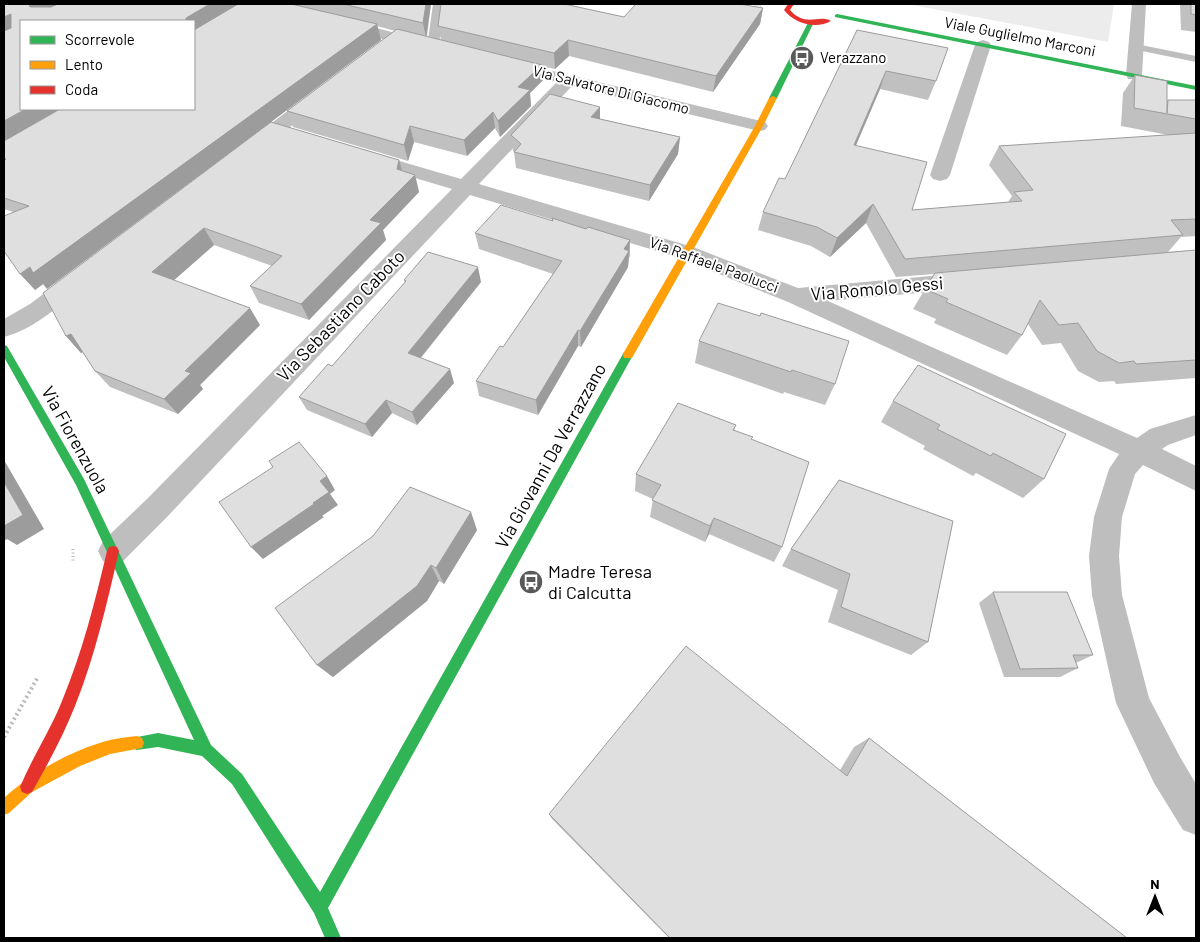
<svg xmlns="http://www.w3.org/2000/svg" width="1200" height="942" font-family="Barlow,sans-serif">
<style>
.green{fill:#ececec}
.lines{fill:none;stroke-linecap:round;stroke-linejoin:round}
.path-far2{stroke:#b9b9b9;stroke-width:2;stroke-dasharray:0.5 1;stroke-linecap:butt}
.path-far1{stroke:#b9b9b9;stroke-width:3;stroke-dasharray:1 2.5;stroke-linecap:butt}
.path{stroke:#b9b9b9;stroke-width:4;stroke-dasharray:2 3;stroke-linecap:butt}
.lane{fill:#bebebe;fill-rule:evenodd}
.street{fill:#bebebe;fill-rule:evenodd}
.fast{fill:#30b455;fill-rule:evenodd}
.slow{fill:#ff9f0a;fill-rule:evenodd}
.jam{fill:#e5322d;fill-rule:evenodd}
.wall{fill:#c0c0c0;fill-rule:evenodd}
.shaded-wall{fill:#9c9c9c}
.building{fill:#dfdfdf;stroke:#9c9c9c}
.labels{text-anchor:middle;stroke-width:4;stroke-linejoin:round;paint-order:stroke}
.far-street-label{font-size:15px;fill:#000;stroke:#fff}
.far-poi-label{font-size:15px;fill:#000;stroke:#fff;text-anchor:start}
.street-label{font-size:18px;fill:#000;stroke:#fff}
.poi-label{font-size:18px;fill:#000;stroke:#fff;text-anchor:start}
</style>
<rect width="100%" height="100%" fill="#fff"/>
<path class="green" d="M907,4H1114L1108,42Z"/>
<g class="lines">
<path class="path-far2" d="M750,4L761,6"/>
<path class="path-far1" d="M73,549V563"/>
<path class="path" d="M4,737L38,677"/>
<g class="lane">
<path d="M433,4H443L439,47L433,50L427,47Z"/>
<path d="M1136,44L1196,56V62L1132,49L1130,47Z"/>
</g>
<g class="street">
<path d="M1132,4H1146L1142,75L1140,79H1128L1126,75Z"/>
<path d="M342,19L430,42L432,45L430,48L424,50L337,27L334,24L337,21Z"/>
<path d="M983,40L989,42L991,45L950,175L947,179L940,181L933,179L930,175L975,45L977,42Z"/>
<path d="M507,60L765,122L768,126L765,130L759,131L572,86L479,184L693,247L798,288L964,273L972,276L975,281L972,286L964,289L828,301L1137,438L1150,429L1196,415V435L1168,445L1162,449L1196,466V491L1143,465L1135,474L1122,517L1119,556L1122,595L1149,698L1180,757L1196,784V835L1183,830L1154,783L1116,703L1092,595L1089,556L1094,517L1109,469L1119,454L788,302L677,257L470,195L167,517L123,561L113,564L103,561L98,551L103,541L147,499L452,189L358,161L356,157L358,153L365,151L372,153L461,179L557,82L501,68L499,65L501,62Z"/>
<path d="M319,91L325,92L328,96L325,100L259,151L252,153L245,151L243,147L245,143L313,92Z"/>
<path d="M78,271L86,274L89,279L86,284C61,304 35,329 4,337V319L30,304L70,274Z"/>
</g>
<g class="fast">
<path d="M837,14L1196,86V90L835,17V15Z"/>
<path d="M809,21L814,22L777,98L771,99L769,98Z"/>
<path d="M4,345L7,346L84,479L211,745L242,774L320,892L624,352H632L633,355L328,908L341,938H325L314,913L232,784L202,756L158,747L137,750L132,748L130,743L132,738L158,733L194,740L76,485L4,357Z"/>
</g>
<g class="slow">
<path d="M773,96L777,98L763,126L632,358H624L623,355L624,352L755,126L769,98Z"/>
<path d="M137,736L142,738L144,743L142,748L110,754L80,766L32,792L9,813L4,815V798C32,772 72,750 110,740C118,738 128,737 137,736Z"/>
</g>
<g class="jam">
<path d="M788,4H794L790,10C806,28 818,14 831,21C816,30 794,23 784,10Z"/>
<path d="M113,546L117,547L119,551C107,603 95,656 75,706C63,736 48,764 32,792L27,794L22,792L20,787C32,758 50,731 62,701C82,653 95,602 107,551L109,547Z"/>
</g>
</g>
<g class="wall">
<path d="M4,4H431L427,37L441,40L438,26L624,17L763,8L760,24L713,92L569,56L555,69L542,66L543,80L530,93L531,106L500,137L495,128L467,156L414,142L408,161L293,127L287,111L395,31L377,26L381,40L35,290L13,212L4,209ZM194,21V109H21Z"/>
<path d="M1180,4H1196V32L1181,30Z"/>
<path d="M857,30L936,81L928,100L880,89L856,145L912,210L1008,202L1012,196L989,165L999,146L1168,135L1121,126L1123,93L1135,75L1167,101L1168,100H1196V236L1181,237L1168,252L1196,250V378L1116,384L1114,381L1099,382L1078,371L1061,343L1042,345L1028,324L1022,335L1007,355L934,323L936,319L913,309L934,274L896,277L866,223L830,257L811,246L758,230L763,212L785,179Z"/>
<path d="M600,119L680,137L678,154L649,201L516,168L514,152L513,151L511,135Z"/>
<path d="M271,122L399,160L402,171L415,175L419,192L383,230L386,240L309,320L259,303L250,286L272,266L214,245L174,280L260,325L200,385L203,389L178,414L110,387L95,371L83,352L81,353L66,336Z"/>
<path d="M552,218L586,229L630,240V256L629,258L628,267L581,347L578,346L538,415L479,396L476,381L503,347L553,274L479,249L475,233L552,221Z"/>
<path d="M404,280L481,282L421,358L454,383L417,425L392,413L372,437L307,410L299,397L332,366L405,283Z"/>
<path d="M699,341L835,384L825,405L784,392L783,394L695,363Z"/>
<path d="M893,401L1044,479L1023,498L976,473L973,476L923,449L925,446L881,422Z"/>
<path d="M736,425L734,431L752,440L782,547L774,562L709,534L705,542L650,517L653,499L635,491L636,474Z"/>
<path d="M839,480L928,642L911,655L828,622L838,590L782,566L791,549Z"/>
<path d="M477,530L444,584L439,581L427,601L333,677L317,665L373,536Z"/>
<path d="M993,592L1093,655L1076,663L1078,668L1060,677H1004L979,603Z"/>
<path d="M869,738L1127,938H669L552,819L549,814L840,770L854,747Z"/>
</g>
<g class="shaded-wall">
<path d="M31,4H67L39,21L29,6Z"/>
<path d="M210,4H243L194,33V21H186V18Z"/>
<path d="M426,4H431L426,38L423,23Z"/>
<path d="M763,8L760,24L713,92L716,76Z"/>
<path d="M11,14L21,29L4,37V17Z"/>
<path d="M377,24L381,40L47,289L43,284L35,290L20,274Z"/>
<path d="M568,40L569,56L555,69L554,53Z"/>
<path d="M542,65L543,80L530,93L531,106L500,137L498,121L518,87Z"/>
<path d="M886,71L880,89L848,164L854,145Z"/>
<path d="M600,107V123L591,117Z"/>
<path d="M26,109H66L4,145V121Z"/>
<path d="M493,112L495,128L467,156L464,140Z"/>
<path d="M410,126L414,142L408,161L404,145Z"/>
<path d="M680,137L678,154L649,201L650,185Z"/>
<path d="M399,160L404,177L397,169Z"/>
<path d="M415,175L419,192L383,230L386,240L309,320L301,304L370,220Z"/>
<path d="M873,204L866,223L830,257L837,238Z"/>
<path d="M204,228L214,245L164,289L152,272Z"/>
<path d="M630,240L628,267L581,347L580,331L624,249Z"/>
<path d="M478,267L481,282L413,367L408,353Z"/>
<path d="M250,308L260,325L200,385L203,389L178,414L164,399L185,371Z"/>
<path d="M578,330V346L538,415L536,400Z"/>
<path d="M71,334L86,350L81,353L66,336Z"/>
<path d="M450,369L454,383L417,425L412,412Z"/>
<path d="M386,400L392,413L372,437L365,424Z"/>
<path d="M4,460L44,529L17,545L7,539L4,541Z"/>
<path d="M327,476L335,490L330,494L338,505L322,516L324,517L263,559L251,547L313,503L320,481Z"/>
<path d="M471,512L477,530L444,584L436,568Z"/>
<path d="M714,518L709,534L705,542L710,526Z"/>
<path d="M431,565L439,581L427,601L333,677L317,665Z"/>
</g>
<g class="building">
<path d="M4,4H31L29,6L31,7H51L58,4H210L186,18V21H21V109H26L4,121V31L11,28V14L4,17Z"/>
<path d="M238,4H291L377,24L33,273L30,267L20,274L4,251V216L29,206L4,198V161L6,159H4V141L60,109H194V30Z"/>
<path d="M343,4H426L423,23Z"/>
<path d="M441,4H564L624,17L636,4H739L763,8L716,76L568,40L554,53L438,26Z"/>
<path d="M1191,4H1196V15L1191,14Z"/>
<path d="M397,29L542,65L518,87L530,90L498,121L493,112L464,140L410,126L404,145L287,111Z"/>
<path d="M857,30L948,48L936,81L886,71L854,145L927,162L912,210L1022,201L1014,192L1033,190L999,146L1196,133V219L1171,220L1183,235L905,259L873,204L837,238L817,227L763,212L779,178L785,179Z"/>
<path d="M1135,75L1167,81V113L1168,100H1196V119L1134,108Z"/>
<path d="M550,94L600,107L591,117L680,137L650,185L514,152L521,144L511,135Z"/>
<path d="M271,122L399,160L397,169L415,175L370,220L381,223L301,304L250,286L282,256L204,228L152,272L250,308L185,371L191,373L164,399L95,371L71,334L66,336L43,293Z"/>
<path d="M501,205L553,221L552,218L586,229L588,227L630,240L624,249L629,251L580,331L578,330L536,400L476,381L500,346L503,347L562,261L475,233Z"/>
<path d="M1196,250V360L1136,364L1134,361L1119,363L1097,351L1078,323L1059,325L1040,300L1022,335L946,302L948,299L925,289L935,273Z"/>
<path d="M428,252L478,267L408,353L450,369L412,412L386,400L365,424L299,397L328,364L332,366L406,281L404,280Z"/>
<path d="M718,303L760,316L761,313L849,341L835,384L792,370L791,372L699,341Z"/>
<path d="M918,365L1066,434L1044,479L993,453L991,456L937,429L940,425L893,401Z"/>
<path d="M678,403L736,425L733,430L753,437L751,439L809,462L782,547L714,518L710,526L652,500L661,485L636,474Z"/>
<path d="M299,442L327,476L320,481L329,492L313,503L314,504L251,547L219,502L273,467L269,461Z"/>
<path d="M839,480L953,521L928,642L841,607L850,574L791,549Z"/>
<path d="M4,482L23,515L4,526Z"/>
<path d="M410,487L471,512L436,568L431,565L417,586L317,665L275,608L373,536Z"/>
<path d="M993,592H1067L1093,655H1073L1078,668L1020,669Z"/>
<path d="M686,646L847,776L869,738L1127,938H670L549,814Z"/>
</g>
<defs>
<g id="bus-disc" transform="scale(1.25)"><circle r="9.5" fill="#595959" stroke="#fff"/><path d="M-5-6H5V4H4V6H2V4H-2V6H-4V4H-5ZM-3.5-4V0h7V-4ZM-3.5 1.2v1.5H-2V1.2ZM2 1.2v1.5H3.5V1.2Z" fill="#fff"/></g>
</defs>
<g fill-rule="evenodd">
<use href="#bus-disc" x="802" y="58"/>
<use href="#bus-disc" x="531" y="582"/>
</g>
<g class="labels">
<g class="far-street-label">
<text transform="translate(1020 37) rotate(11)" y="5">Viale Guglielmo Marconi</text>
<text transform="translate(611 90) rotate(14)" y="5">Via Salvatore Di Giacomo</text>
<text transform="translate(714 265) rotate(20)" y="5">Via Raffaele Paolucci</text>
</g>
<g class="far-poi-label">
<text x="820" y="63">Verazzano</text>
</g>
<g class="street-label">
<text transform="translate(877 289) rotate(-5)" y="6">Via Romolo Gessi</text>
<text transform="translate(341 316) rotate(-46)" y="6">Via Sebastiano Caboto</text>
<text transform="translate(75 440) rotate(61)" y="6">Via Fiorenzuola</text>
<text transform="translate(551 456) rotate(-61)" y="6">Via Giovanni Da Verrazzano</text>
</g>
<g class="poi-label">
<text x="548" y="578">Madre Teresa<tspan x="548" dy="21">di Calcutta</tspan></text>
</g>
</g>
<rect width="1200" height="942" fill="none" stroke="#000000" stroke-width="10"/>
<rect x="20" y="20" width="175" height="90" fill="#ffffff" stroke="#999999"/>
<rect x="30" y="36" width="25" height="8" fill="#30b455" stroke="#999999"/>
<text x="65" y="45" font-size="15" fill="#000000">Scorrevole</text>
<rect x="30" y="61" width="25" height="8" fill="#ff9f0a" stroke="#999999"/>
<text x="65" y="70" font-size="15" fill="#000000">Lento</text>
<rect x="30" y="86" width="25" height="8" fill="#e5322d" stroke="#999999"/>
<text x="65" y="95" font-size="15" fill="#000000">Coda</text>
<g transform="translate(1155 897)" stroke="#ffffff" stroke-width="4" paint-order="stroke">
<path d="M0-4L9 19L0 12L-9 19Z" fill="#000000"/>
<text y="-8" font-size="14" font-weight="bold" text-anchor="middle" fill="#000000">N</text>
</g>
</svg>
